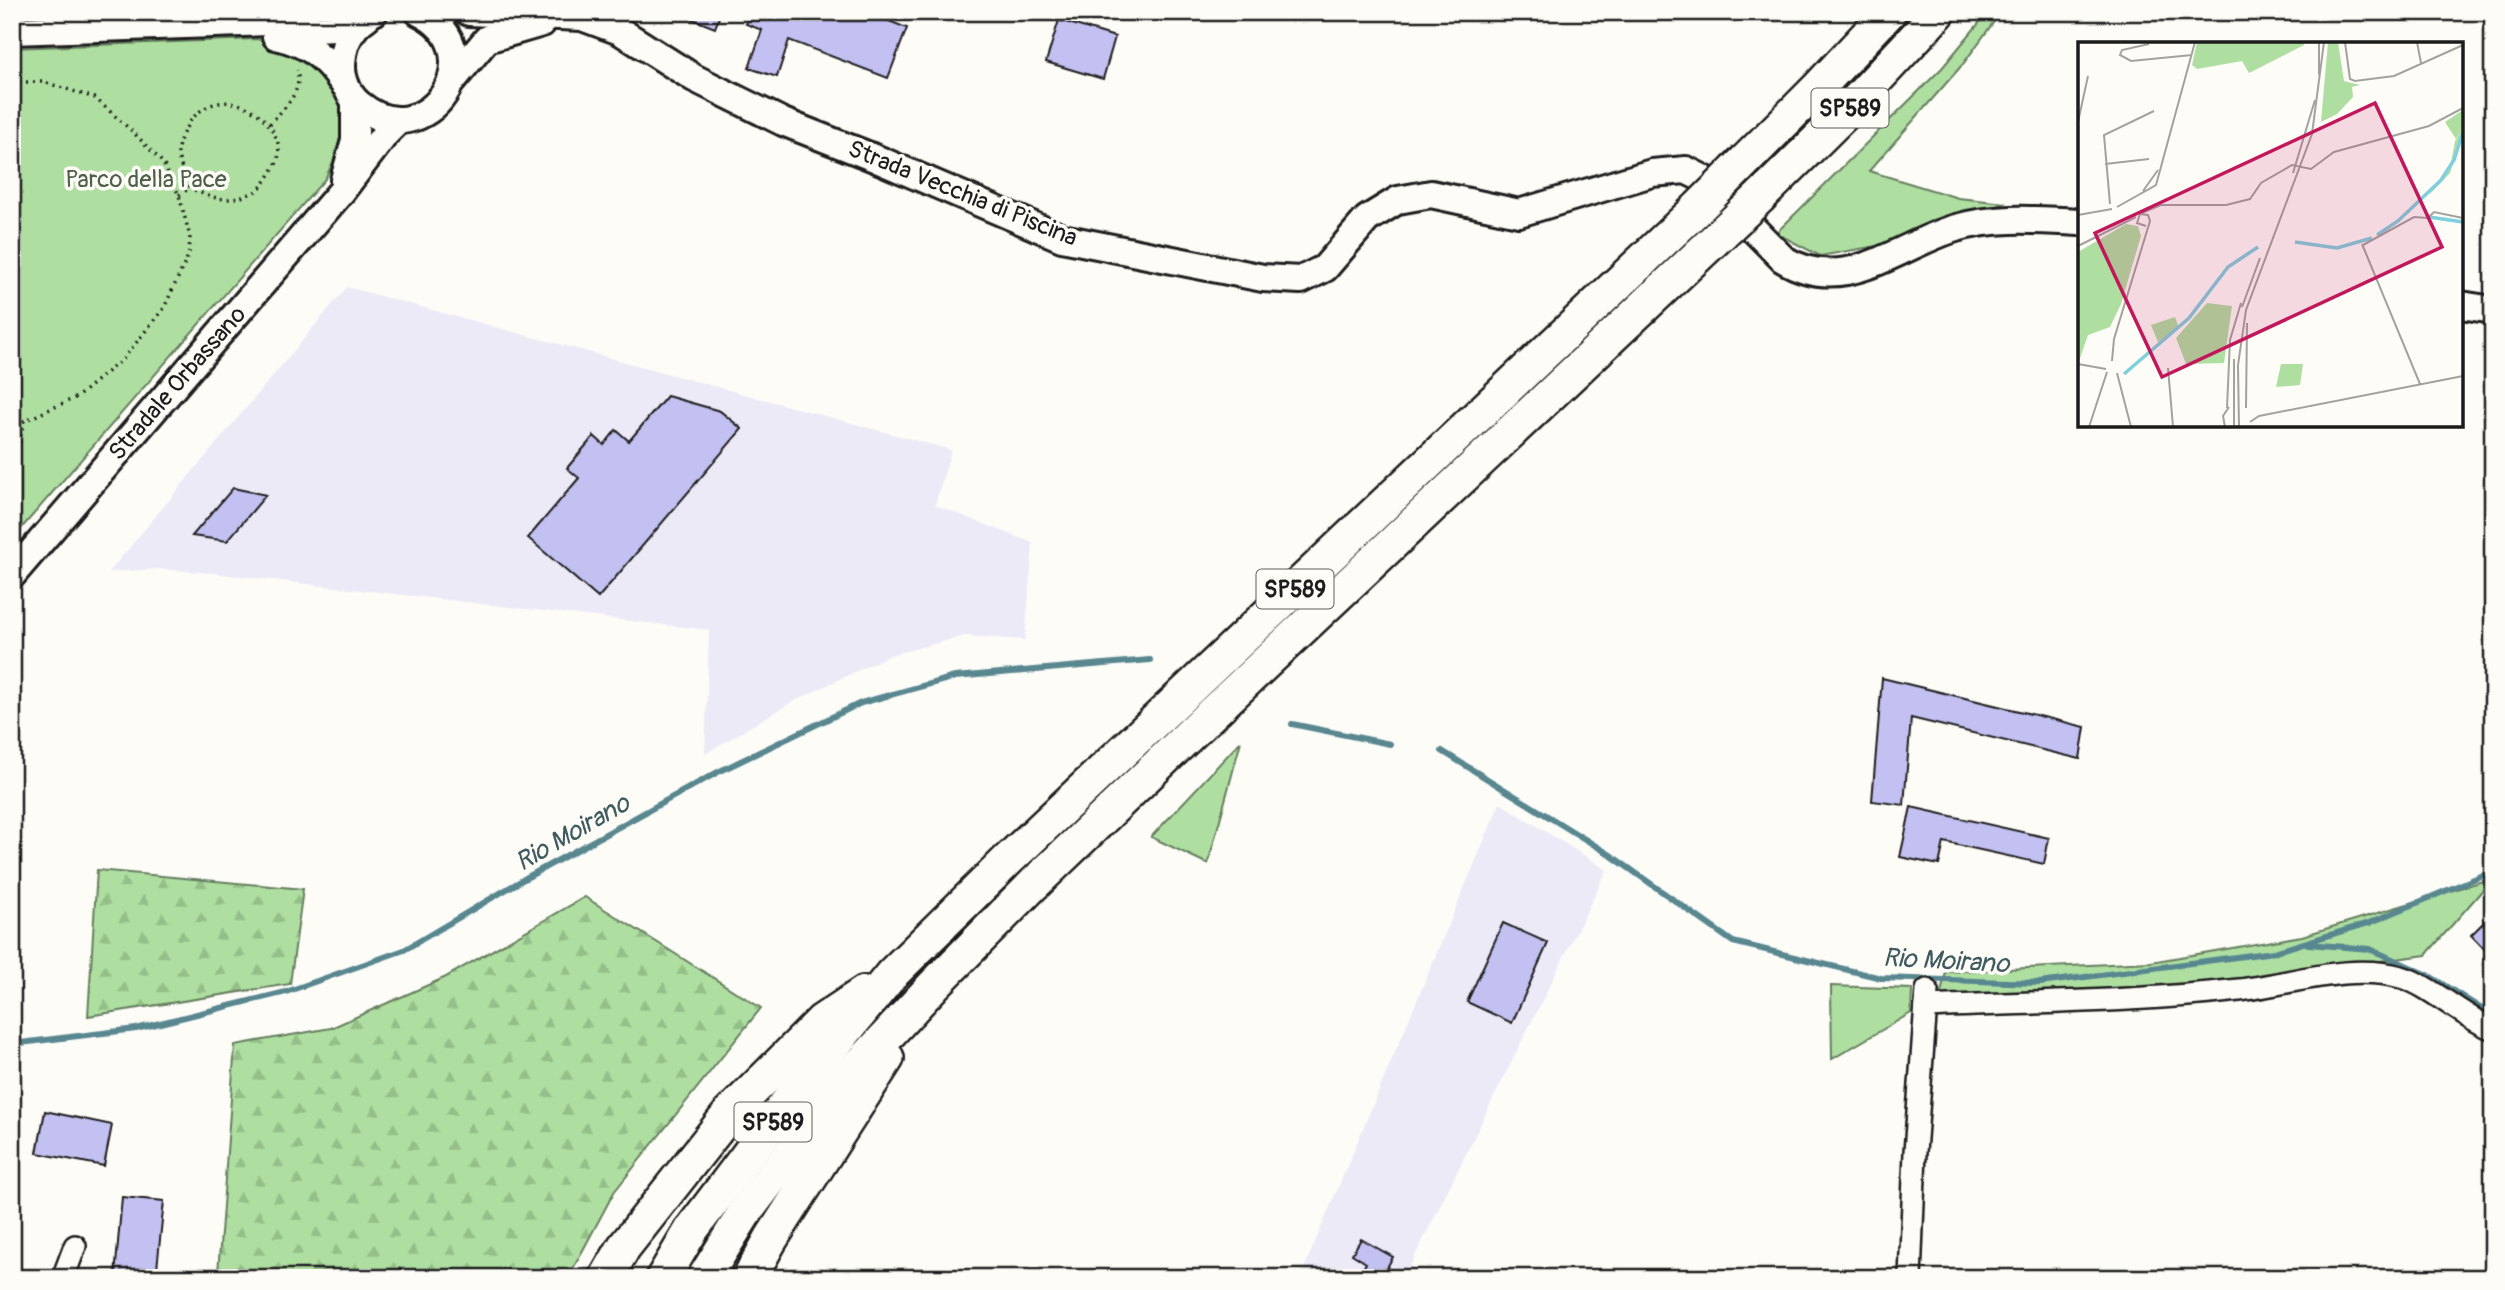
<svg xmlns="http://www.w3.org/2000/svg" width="2505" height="1290" font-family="Pangolin,sans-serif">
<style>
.built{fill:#eceaf6}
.green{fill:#aedfa0;stroke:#657e5e;stroke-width:2}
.forest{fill:url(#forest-firs);stroke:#657e5e;stroke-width:2}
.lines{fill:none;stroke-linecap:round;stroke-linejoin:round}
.stream{stroke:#588790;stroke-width:6}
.building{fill:#c3c0f2;stroke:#1c1c1c;stroke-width:2}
.minor-casing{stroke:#1c1c1c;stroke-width:26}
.tertiary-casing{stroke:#1c1c1c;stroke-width:32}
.primary-casing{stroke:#1c1c1c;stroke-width:38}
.path{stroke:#1c1c1c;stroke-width:3.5;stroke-dasharray:2 5;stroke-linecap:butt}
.minor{stroke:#fdfcf7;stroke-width:21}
.tertiary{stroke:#fdfcf7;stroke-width:26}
.primary{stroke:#fdfcf7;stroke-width:33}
.primary-bridge-casing{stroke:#1c1c1c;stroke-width:38;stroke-linecap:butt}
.primary-bridge{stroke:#fdfcf7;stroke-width:33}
.labels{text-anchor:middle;stroke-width:7;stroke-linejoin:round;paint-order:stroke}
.shield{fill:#fdfcf7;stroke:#605f5e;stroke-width:2}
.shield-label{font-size:23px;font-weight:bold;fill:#1c1c1c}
.park-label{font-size:24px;fill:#4f604a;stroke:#fdfcf7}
.street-label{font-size:24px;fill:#1c1c1c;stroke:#fdfcf7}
.water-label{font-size:26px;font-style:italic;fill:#3f5b60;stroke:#fdfcf7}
.inset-river{fill:none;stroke:#80cfdd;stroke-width:3.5}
.inset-road{fill:none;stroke:#a3a29f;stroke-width:2}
.view{fill:#c2185b;fill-opacity:0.15;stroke:#c2185b;stroke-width:3.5}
.inset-edge{fill:none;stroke:#1c1c1c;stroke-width:3.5}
</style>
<defs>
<pattern id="forest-firs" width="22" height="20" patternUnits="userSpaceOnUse" patternTransform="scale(1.75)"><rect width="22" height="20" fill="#aedfa0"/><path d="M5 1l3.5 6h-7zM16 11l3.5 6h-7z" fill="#95bf89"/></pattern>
</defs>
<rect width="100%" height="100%" fill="#fdfcf7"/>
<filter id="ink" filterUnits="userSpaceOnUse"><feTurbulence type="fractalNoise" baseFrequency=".0143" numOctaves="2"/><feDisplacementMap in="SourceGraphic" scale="14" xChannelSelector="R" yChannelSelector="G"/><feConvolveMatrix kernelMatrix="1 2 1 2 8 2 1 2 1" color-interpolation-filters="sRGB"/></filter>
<g filter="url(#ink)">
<g class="built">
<path d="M347,287L951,450L935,505L1033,543L1025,640L965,636L890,655L790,703L705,754L709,630L212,573L159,569L109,572Z"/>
<path d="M1500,803L1607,870L1404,1278H1300Z"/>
</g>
<g class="green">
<path d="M1988,12H2001L1963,64L1869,171L1958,198L2006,203L1888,244L1820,256L1776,233L1942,68Z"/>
<path d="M257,39L300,51L340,97L343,110V131L336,156L325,179L12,539V48Z"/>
<path d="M1241,741L1208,864L1151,837Z"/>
<path d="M2493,878L2426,955L2213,983L1940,997L1946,972L2151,962L2302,936Z"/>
<path d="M1831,986L1912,989L1911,1013L1832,1059Z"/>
</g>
<g class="forest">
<path d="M97,870L303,889L290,984L88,1016Z"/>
<path d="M585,897L761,1008L614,1192L568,1278H228L218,1273L235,1045L331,1028L444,978Z"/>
</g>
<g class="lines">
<g class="stream">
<path d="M1292,724L1390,744"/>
<path d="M1442,751L1609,854L1733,942L1881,978L2040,983L2274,952L2369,923L2493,871"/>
<path d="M2308,944L2370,949L2428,975L2493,1016"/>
<path d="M12,1044L136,1029L286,992L404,950L524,879L718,772L861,703L955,677L1150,660"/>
</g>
</g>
<g class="building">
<path d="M695,12H721L715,28L692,19Z"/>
<path d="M751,12H866L907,28L888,78L789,40L777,77L749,68L762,30L746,24Z"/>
<path d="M1059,20L1115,37L1103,79L1046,62Z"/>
<path d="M667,396L720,411L742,429L598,598L528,538L579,478L567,468L594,436L604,445L616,430L629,441Z"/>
<path d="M233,488L266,495L227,541L192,536Z"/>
<path d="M1882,678L2085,727L2080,759L1911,718L1904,805L1872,801Z"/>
<path d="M1911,807L2049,838L2044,864L1944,842L1939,865L1900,857Z"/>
<path d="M2488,918L2493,923V958L2471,935Z"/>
<path d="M1503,923L1548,943L1512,1023L1467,1002Z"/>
<path d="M45,1111L112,1125L104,1166L37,1153Z"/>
<path d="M122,1197L164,1201L156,1278L115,1276Z"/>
<path d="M1361,1239L1393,1257L1381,1278H1358L1366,1263L1352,1254Z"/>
</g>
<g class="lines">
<g class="minor-casing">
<g id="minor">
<path d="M1926,1007C2030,1002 2135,1002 2239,990C2291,984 2349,963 2401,977C2430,985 2462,1017 2493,1029"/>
<path d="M63,1278L75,1246"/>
<path d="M1910,1278L1915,1152L1927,990"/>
</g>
</g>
<g class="tertiary-casing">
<g id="tertiary">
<path d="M469,12L582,17L620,31L694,78L783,122L877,159L1062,238L1263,278L1301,280L1325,268L1367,219L1398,200L1431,194L1519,213L1652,173L1686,170L1704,179L1783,259C1845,297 1898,245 1956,228C1995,216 2039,220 2080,222"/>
<path d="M367,17C350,28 342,47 342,67C342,80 349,96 359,104C426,161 499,51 419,12"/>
<path d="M12,31L269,22L314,29L335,28L374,12"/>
<path d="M276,36C310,44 324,56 344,84"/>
<path d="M452,81L487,39L542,23"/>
<path d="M344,180L355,140V101"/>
<path d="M2461,305L2493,310"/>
<path d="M12,575L341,192L386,133L399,120"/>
</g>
</g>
<g class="primary-casing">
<g id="primary">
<path d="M1737,169L1817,89L1889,12"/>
<path d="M1761,196L1845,113L1939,12"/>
<path d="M606,1278L624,1247L729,1114L822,1021L864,993"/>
<path d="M663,1278L692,1229L793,1095L892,974L1009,859L1699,207"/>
<path d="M704,1278L744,1214L845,1081L934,985L1034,884L1208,717L1723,232"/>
<path d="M749,1278L771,1239L887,1058"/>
</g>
</g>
<g class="path">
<path d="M12,82H44L95,98L133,132L163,163L179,195L190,237L189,254L164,308L124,358L77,397L24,421L12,416"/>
<path d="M270,124C283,108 303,94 297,70"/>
<path d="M179,195L190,188C187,178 178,163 178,153C177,144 184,130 189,123C226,71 296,129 275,166C269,175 265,185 256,191C231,204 215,200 190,188"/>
<path d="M12,462L16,458L24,421"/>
</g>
<use href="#minor" class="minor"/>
<use href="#tertiary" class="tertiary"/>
<use href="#primary" class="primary"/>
<g class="primary-bridge-casing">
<g id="primary-bridge">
<path d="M1699,207L1737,169"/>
<path d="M1723,232L1761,196"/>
</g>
</g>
<use href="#primary-bridge" class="primary-bridge"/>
</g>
</g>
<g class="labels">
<g class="shield">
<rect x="1811.5" y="88.5" width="77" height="39" rx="5"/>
<rect x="1256.5" y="569.5" width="77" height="39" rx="5"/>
<rect x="734.5" y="1102.5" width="77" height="39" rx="5"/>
</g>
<g class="shield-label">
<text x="1850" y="116">SP589</text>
<text x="1295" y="597">SP589</text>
<text x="773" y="1130">SP589</text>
</g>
<g class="park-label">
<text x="146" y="187">Parco della Pace</text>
</g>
<g class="street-label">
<text transform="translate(963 193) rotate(22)" y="8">Strada Vecchia di Piscina</text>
<text transform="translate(177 383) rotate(-49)" y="8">Stradale Orbassano</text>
</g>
<g class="water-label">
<text transform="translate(572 832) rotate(-30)" y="9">Rio Moirano</text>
<text transform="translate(1946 960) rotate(3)" y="9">Rio Moirano</text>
</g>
</g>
<g transform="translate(2078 42)">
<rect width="385" height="385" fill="#fdfcf7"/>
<path d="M119,0H226V3L171,31L164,19L119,27L114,23ZM250,0H260L266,39L282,43L274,45L275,55L259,72L243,80ZM385,87L372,131L351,153L373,121L377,99ZM48,182L60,184L63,194L43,262L32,285L10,293L0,322V210ZM203,322H225L222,343L198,345Z" fill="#aedfa0"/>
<path d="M385,68V87L378,97L367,80ZM129,261L154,264L146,321L108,322L98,296ZM97,275L101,286L80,300L73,283Z" fill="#aedfa0"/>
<path class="inset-river" d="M351,175L385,180M299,193L320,179L363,138L376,118L385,90M217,200L259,206L294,196M46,332L111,276L150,225L180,205"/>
<path class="inset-road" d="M267,0L272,37L277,39L316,34L385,3M339,0L343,21M71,2L44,8L42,13L53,19L114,13M241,33V0M0,80L10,34M27,122L71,117M215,131L237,58M65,149L80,128M32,162L26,93L76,69M39,165L78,143L117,0M64,171L83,163H148L172,157L183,141L214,123L233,127L256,110L351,84L385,66M0,173L34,167M284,202L342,342M285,203L336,175L350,176L356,170L385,176M0,204L58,175M164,265L182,216M156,317V385M34,319L36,297L72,179L70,173L62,172L59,181L68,184M0,322L28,327M90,326L95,385M39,331L53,385M149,366L152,298L163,261M168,366L169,281M172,380L181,374L385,334M11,385L29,330M147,385L145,374L151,365M161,385L160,323L168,268L234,92L246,0"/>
<path class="view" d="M297,61L364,205L84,335L17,191Z"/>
<rect width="385" height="385" class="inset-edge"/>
</g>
<rect width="2505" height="1290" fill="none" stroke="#fdfcf7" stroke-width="42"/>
<rect x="21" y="21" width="2463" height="1248" fill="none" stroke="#1c1c1c" stroke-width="2.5" filter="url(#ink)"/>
</svg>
